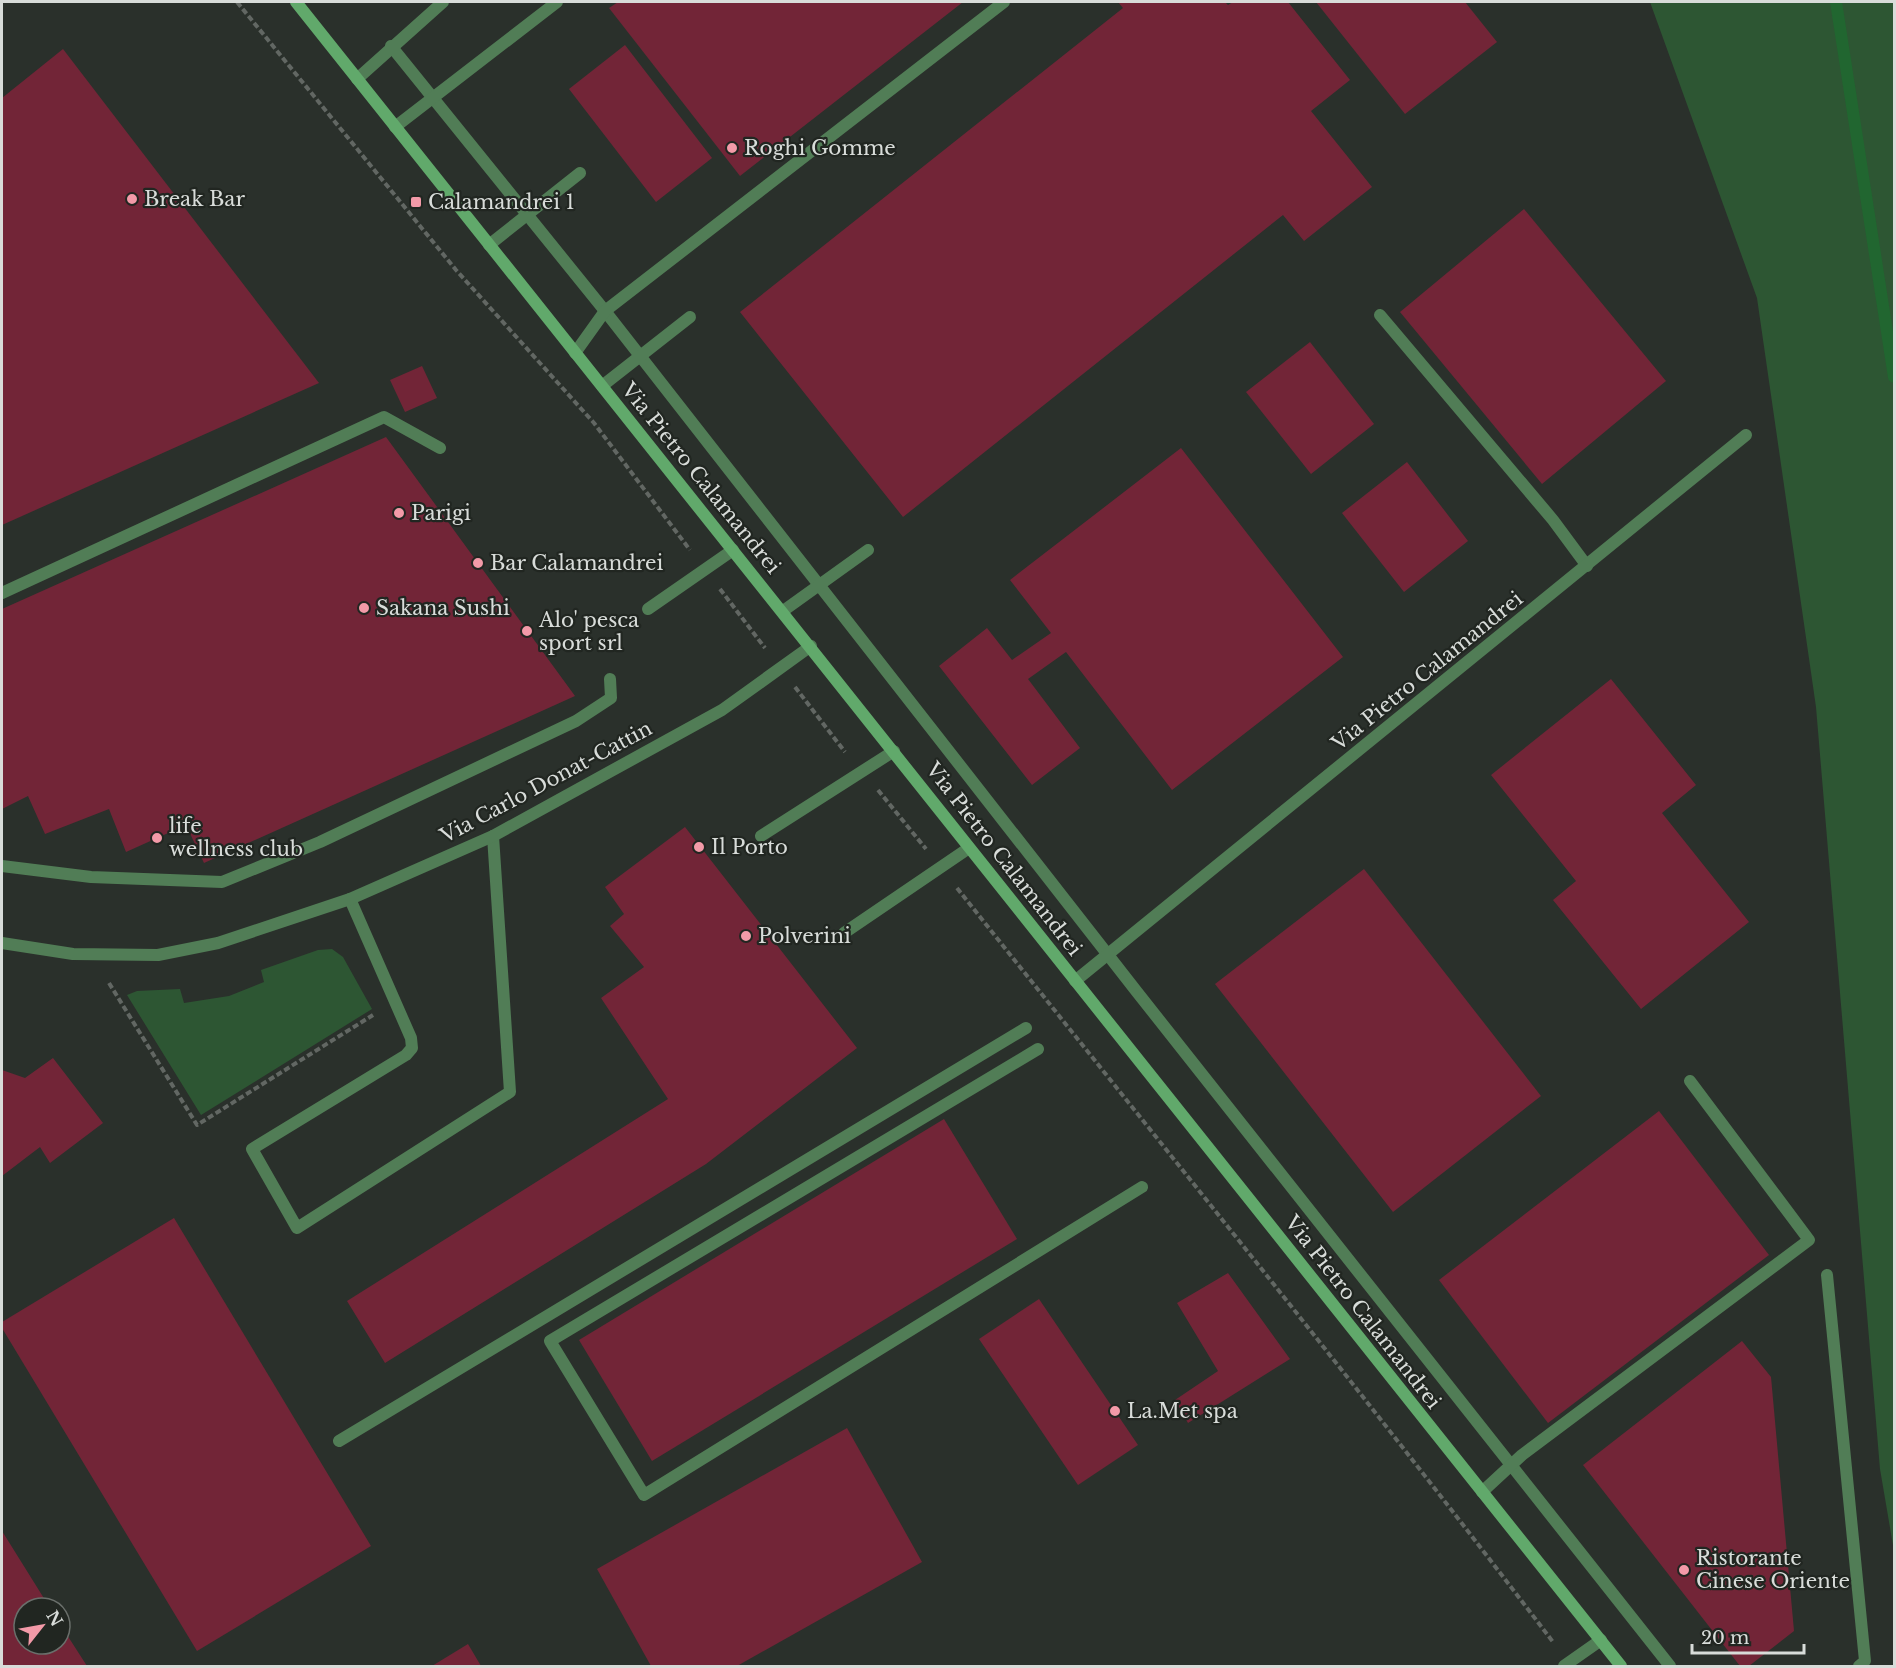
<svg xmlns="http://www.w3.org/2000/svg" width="1896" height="1668" font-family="'Libre Baskerville',serif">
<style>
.green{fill:#2d5633}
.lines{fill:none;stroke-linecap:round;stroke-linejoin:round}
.stream{stroke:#216630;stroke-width:12}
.building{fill:#722537}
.path{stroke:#626763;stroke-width:4;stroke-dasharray:6 3;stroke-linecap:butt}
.service{stroke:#517d56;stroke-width:12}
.minor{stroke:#517d56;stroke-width:12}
.secondary{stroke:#61a96b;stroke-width:12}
.poi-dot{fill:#f39aa8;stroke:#212621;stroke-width:2}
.labels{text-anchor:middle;stroke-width:4.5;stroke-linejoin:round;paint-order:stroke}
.poi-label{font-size:20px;fill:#d8dcd9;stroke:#212621;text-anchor:start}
.street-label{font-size:20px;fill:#d8dcd9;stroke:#212621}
</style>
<rect width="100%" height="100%" fill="#2a302b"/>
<g class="green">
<path d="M1650,2H1894V1551L1880,1469L1816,707L1757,298Z"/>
<path d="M332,949L343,957L372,1009L201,1115L127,995L137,991L180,989L184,1003L229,996L264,982L261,970L318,950Z"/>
</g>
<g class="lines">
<path class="stream" d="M1836,2L1894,377"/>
</g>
<g class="building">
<path d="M618,2H963L740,176L609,8Z"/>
<path d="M1118,2H1225L1228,5L1233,2H1288L1350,80L1311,111L1372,187L1304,241L1283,215L903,517L740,312L1123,8Z"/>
<path d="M1316,2H1465L1497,42L1405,114Z"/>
<path d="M625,45L712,158L656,202L569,89Z"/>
<path d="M63,49L319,383L2,525V98Z"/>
<path d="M1524,209L1666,381L1542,484L1400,312Z"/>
<path d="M1310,342L1374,424L1311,474L1246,392Z"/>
<path d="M422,366L437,398L405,412L390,380Z"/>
<path d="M386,437L575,696L204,863L186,825L126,852L109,809L45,834L28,796L2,809V609Z"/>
<path d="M1181,448L1343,657L1172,790L1066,652L1028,679L1080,748L1032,785L939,666L987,628L1012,660L1051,633L1010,580Z"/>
<path d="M1407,462L1468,541L1404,592L1342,513Z"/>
<path d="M1611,679L1696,785L1662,813L1749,922L1641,1009L1553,900L1576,881L1491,775Z"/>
<path d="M685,827L857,1048L706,1164L385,1363L347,1301L668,1099L601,998L644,967L610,926L624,914L605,887Z"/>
<path d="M1364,869L1541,1096L1393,1212L1215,984Z"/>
<path d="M53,1058L103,1123L50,1163L40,1147L2,1176V1070L25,1078Z"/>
<path d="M1659,1111L1769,1255L1548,1423L1439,1280Z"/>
<path d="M944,1119L1017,1239L652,1461L579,1340Z"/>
<path d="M174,1218L371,1546L197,1651L2,1328V1322Z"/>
<path d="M1228,1273L1290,1359L1188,1423L1175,1400L1218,1371L1177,1303Z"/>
<path d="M1039,1299L1138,1445L1078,1485L979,1339Z"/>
<path d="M1742,1341L1771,1377L1794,1631L1749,1666H1740L1583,1465Z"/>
<path d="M847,1428L922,1562L737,1666H651L597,1569Z"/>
<path d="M2,1531L50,1608H24V1644H60V1624L87,1666H2Z"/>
<path d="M468,1644L481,1666H432Z"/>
</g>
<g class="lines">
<g class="path">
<path d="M237,2L456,270L594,423L690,550"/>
<path d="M720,589L765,648"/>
<path d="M795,687L845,752"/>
<path d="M878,790L926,849"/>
<path d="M957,888C1156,1138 1359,1387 1553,1642"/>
<path d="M109,983L197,1125L373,1015"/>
</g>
<g class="service">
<path d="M391,46L605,311L1137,992L1670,1666"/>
<path d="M357,79L443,2"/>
<path d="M395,127L557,2"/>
<path d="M489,245L580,173"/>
<path d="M1380,315L1553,520L1587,566"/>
<path d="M575,353L605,311L1004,2"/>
<path d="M602,386L690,317"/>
<path d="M2,593L384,417L440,448"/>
<path d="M648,609L733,550"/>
<path d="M783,611L868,550"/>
<path d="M761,836L894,751"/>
<path d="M2,866L91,877L222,882L320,842L576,721L611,698L610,679"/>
<path d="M350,899L411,1038L412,1048L406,1055L252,1149L297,1228L510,1092L493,836"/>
<path d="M844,933L969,848"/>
<path d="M1038,1049L550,1341L644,1495L1142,1187"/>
<path d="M1827,1275L1865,1661L1859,1666"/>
<path d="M339,1441L1026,1028"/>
<path d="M1482,1492L1522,1455L1809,1240L1690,1081"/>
</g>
<g class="minor">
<path d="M2,943L73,954L158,955L218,943L350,899L493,836L722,710L811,646"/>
<path d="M1075,981L1746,435"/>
<path d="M1564,1666L1601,1640"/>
</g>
<path class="secondary" d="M296,2L1621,1666"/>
</g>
<g class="poi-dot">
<circle cx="732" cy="148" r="6"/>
<circle cx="132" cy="199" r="6"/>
<rect x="410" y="196" width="12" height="12" rx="3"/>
<circle cx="399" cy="513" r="6"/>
<circle cx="478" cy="563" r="6"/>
<circle cx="364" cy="608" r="6"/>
<circle cx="527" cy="631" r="6"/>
<circle cx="157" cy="838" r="6"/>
<circle cx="699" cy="847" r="6"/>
<circle cx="746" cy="936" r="6"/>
<circle cx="1115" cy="1411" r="6"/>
<circle cx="1684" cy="1570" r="6"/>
</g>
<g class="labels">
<g class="poi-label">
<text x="744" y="155">Roghi Gomme</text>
<text x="144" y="206">Break Bar</text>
<text x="428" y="209">Calamandrei 1</text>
<text x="411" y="520">Parigi</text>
<text x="490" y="570">Bar Calamandrei</text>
<text x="376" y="615">Sakana Sushi</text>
<text x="539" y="627">Alo' pesca<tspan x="539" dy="23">sport srl</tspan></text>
<text x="169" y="833">life<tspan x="169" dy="23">wellness club</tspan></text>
<text x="711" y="854">Il Porto</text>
<text x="758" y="943">Polverini</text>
<text x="1127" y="1418">La.Met spa</text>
<text x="1696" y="1565">Ristorante<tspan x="1696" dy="23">Cinese Oriente</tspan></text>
</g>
<g class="street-label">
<text transform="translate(701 478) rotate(51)" y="7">Via Pietro Calamandrei</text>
<text transform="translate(1427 671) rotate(-39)" y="7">Via Pietro Calamandrei</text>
<text transform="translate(546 782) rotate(-28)" y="7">Via Carlo Donat-Cattin</text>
<text transform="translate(1004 859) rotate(52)" y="7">Via Pietro Calamandrei</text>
<text transform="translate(1363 1312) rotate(52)" y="7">Via Pietro Calamandrei</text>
</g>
</g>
<rect width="1896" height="1668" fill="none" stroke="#d8dcd9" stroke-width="6"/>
<g transform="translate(42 1626) rotate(59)"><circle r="28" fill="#212621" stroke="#6a6f6b" stroke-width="1.5"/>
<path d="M0-4.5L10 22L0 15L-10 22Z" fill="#f39aa8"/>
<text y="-9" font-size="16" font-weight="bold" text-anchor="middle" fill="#d8dcd9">N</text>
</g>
<path d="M1692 1644v9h112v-9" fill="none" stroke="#d8dcd9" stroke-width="3"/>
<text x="1701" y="1644" font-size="18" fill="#d8dcd9" stroke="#212621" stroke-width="4.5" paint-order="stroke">20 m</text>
</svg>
